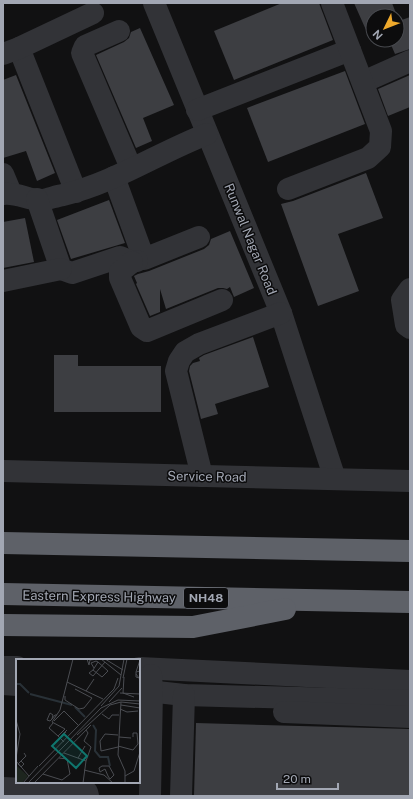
<svg xmlns="http://www.w3.org/2000/svg" width="413" height="799" font-family="'Public Sans',sans-serif">
<style>
.building{fill:#3d3e42}
.lines{fill:none;stroke-linecap:round;stroke-linejoin:round}
.minor{stroke:#323337;stroke-width:22}
.highway{stroke:#5e6168;stroke-width:22}
.labels{text-anchor:middle;stroke-width:3;stroke-linejoin:round;paint-order:stroke}
.shield{fill:#0c0c0d;stroke:#757881;stroke-width:1}
.shield-label{font-size:12px;font-weight:bold;fill:#a2a7b3}
.street-label{font-size:13px;fill:#a2a7b3;stroke:#0c0c0d}
.inset-river{fill:none;stroke:#293137;stroke-width:2}
.inset-road{fill:none;stroke:#4b4d52;stroke-width:1}
.view{fill:#0f766e;fill-opacity:0.15;stroke:#0f766e;stroke-width:2}
.inset-edge{fill:none;stroke:#a2a7b3;stroke-width:2}
</style>
<rect width="100%" height="100%" fill="#111112"/>
<g class="building">
<path d="M282,3H319L333,40L234,80L214,31Z"/>
<path d="M354,3H392L399,21L410,17V49L395,54L389,40H397V16H373V27L366,30Z"/>
<path d="M140,28L174,105L143,118L152,141L136,148L96,55L124,42L129,38L131,32Z"/>
<path d="M345,71L365,124L268,162L247,108Z"/>
<path d="M16,75L55,173L37,181L26,151L3,158V80Z"/>
<path d="M410,75V107L388,116L378,89Z"/>
<path d="M366,173L383,218L338,234L359,291L318,306L281,204L293,201Z"/>
<path d="M109,200L125,243L71,259L57,220Z"/>
<path d="M25,218L34,262L3,268V222Z"/>
<path d="M230,231L254,288L234,297L230,287L227,289L223,288H218L166,309L160,289V312L150,316L136,284L137,283L134,276L138,274L149,271L204,249L209,245L211,239Z"/>
<path d="M253,337L269,387L215,404L218,414L201,419L189,371L190,366L193,363L200,361L199,358L204,355Z"/>
<path d="M54,355H78V366H161V412H54Z"/>
<path d="M196,723L410,729V796H194Z"/>
</g>
<g class="lines">
<g class="minor">
<path d="M154,3L281,313L335,479"/>
<path d="M119,31L85,46L82,53L131,168"/>
<path d="M19,48L76,192"/>
<path d="M3,54L19,48L93,13"/>
<path d="M363,82L410,61"/>
<path d="M197,110L350,50"/>
<path d="M3,174L11,193"/>
<path d="M114,177L144,259L199,237"/>
<path d="M288,189L368,158L380,147L381,131L332,3"/>
<path d="M3,194C17,192 30,201 42,200C49,199 56,196 63,195C114,183 158,153 207,134"/>
<path d="M37,199L61,269L72,273L120,257L132,262L137,261"/>
<path d="M132,262L120,272V278L141,327L147,331L222,300"/>
<path d="M3,281L61,269"/>
<path d="M410,289L402,300L406,325L410,328"/>
<path d="M3,471L410,481"/>
<path d="M202,476L176,371L179,361L185,352L199,344L281,313"/>
<path d="M3,667H17"/>
<path d="M139,668L410,681"/>
<path d="M3,684L17,685"/>
<path d="M139,690L184,695L410,701"/>
<path d="M284,712L410,717"/>
<path d="M3,788L87,792L88,796"/>
<path d="M150,796L152,690L151,675"/>
<path d="M181,796L184,695"/>
</g>
<g class="highway">
<path d="M3,543L410,551"/>
<path d="M3,594L410,602"/>
<path d="M3,625L193,627L285,609"/>
</g>
</g>
<g class="labels">
<rect class="shield" x="184" y="588" width="44" height="20" rx="3"/>
<g class="shield-label">
<text x="206" y="602">NH48</text>
</g>
<g class="street-label">
<text transform="translate(251 239) rotate(68)" y="5">Runwal Nagar Road</text>
<text transform="translate(207 476) rotate(1)" y="5">Service Road</text>
<text transform="translate(99 596) rotate(1)" y="5">Eastern Express Highway</text>
</g>
</g>
<g transform="translate(16 659)">
<rect width="124" height="124" fill="#111112"/>
<path d="M1,107L12,117L6,124H0Z" fill="#1d251e"/>
<path class="inset-river" d="M0,25H4L13,34M14,35L56,46M59,48L69,58M77,66L80,71L79,92L84,98H92L94,107"/>
<path class="inset-road" d="M71,0L73,6L74,1L82,0M85,0L105,16M89,0L107,11M124,1L120,13L124,12M78,9L75,4L80,2L82,3L92,12L86,18L77,11L82,3M77,11L73,14L77,17L89,3M120,15L123,19L120,18V13M108,18L107,34L118,38M107,19L111,0M51,23L87,40M70,32L78,20M104,34L124,35M49,37V41L63,50L68,49L76,39L59,30M93,43L106,29M105,43L102,96L109,112V124M105,46L124,49M85,47L103,27L108,0M104,50L111,53L122,52M86,55L93,60L96,56H103M36,60L37,56L34,54L31,61L34,62L36,60L39,56H41M0,61L4,75L0,99M38,62L48,52L63,67M37,64L33,69L42,77M50,73L45,77L51,71M61,76L94,46L105,43L124,45M103,78L115,79M48,83L42,77L49,70L36,63L44,51L57,0M102,87L117,91L122,85L121,74H117V78M102,88L85,92L84,82L89,75L102,76M48,94L70,102M62,99L69,87M0,102L13,117M5,102L8,105L5,108L2,105L10,97L8,94M23,107L98,30L102,19M68,111L88,116L97,124M84,113L83,109L86,107H93L98,116L94,120L92,117M84,113L89,110L92,117M27,115L46,121L54,115L51,100L43,99M109,117L118,112L124,93M7,124L22,107M12,124L85,49L102,41L124,42M18,124L75,66M67,124L70,102L75,88L68,82L72,74L70,71"/>
<path class="view" d="M48,75L71,97L60,109L36,87Z"/>
<rect width="124" height="124" class="inset-edge"/>
</g>
<rect width="413" height="799" fill="none" stroke="#a2a7b3" stroke-width="8"/>
<g transform="translate(385 28) rotate(227)"><circle r="19" fill="#0c0c0d" stroke="#484a4f"/>
<path d="M0-3L7 15L0 10L-7 15Z" fill="#eea92c"/>
<text y="-6" font-size="11" font-weight="bold" text-anchor="middle" fill="#a2a7b3">N</text>
</g>
<path d="M277 783v6h61v-6" fill="none" stroke="#a2a7b3" stroke-width="2"/>
<text x="283" y="783" font-size="12" fill="#a2a7b3" stroke="#0c0c0d" stroke-width="3" paint-order="stroke">20 m</text>
</svg>
